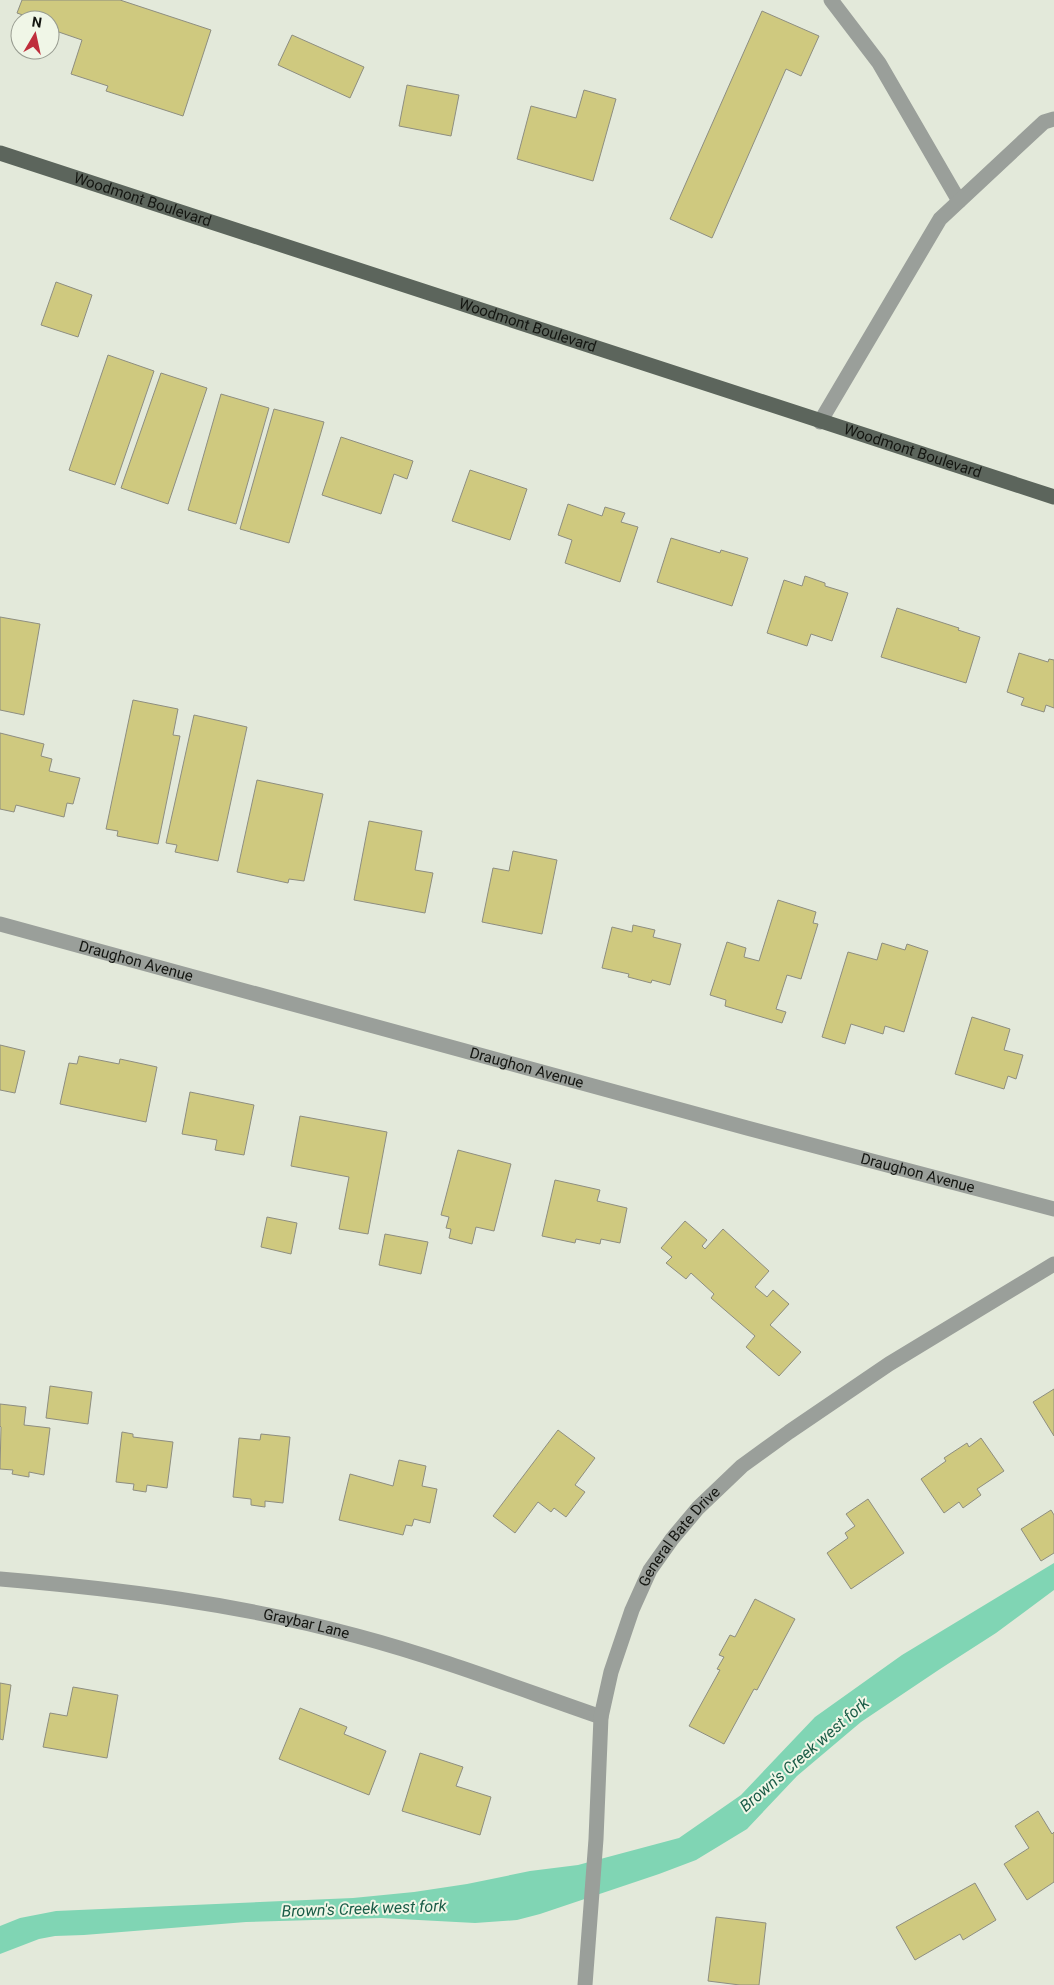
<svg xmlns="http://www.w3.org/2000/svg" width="1054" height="1985" font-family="Roboto,sans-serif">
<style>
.water{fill:#80d5b4}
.building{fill:#cfc97f;stroke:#8e8e80}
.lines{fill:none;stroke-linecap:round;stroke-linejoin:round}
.service{stroke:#9a9f9a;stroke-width:15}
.minor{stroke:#9a9f9a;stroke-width:15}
.primary{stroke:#5c655c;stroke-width:15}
.labels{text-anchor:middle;stroke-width:4;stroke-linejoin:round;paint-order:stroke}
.street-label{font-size:15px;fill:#141611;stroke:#f0f6e7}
.water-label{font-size:16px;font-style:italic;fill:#1a5c47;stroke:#f0f6e7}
</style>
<rect width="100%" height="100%" fill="#e3e9da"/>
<path class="water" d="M1054,1563V1590L996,1633L940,1669L861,1722L797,1776L747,1829L696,1860L659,1874L540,1914L517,1920L475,1923L381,1918L246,1922L84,1935L55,1936L39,1939L0,1954V1926L20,1918L56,1911L353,1898L414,1892L467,1884L530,1871L578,1865L679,1838L741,1795L815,1717L902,1655Z"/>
<g class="building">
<path d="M22,0H120L211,30L183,116L106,91L108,86L71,74L82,40L50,29V20H37L17,13Z"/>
<path d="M762,11L819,36L801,76L786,69L712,238L670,219Z"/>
<path d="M292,35L364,67L350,98L278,65Z"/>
<path d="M407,85L459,95L451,136L399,126Z"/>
<path d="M584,90L616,99L593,181L517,159L531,106L576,118Z"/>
<path d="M56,282L92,295L78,337L41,325Z"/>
<path d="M108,355L154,371L115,485L69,470Z"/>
<path d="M161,373L207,388L168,504L121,488Z"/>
<path d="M221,394L269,408L236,524L188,510Z"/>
<path d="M274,409L324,422L289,543L240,529Z"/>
<path d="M341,437L413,461L407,479L394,474L381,514L322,495Z"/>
<path d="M470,470L527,489L510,540L452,521Z"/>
<path d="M568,504L602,516L605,507L625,513L621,522L638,527L620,582L565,563L572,540L558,535Z"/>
<path d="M671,538L720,553L721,550L748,558L732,606L657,582Z"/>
<path d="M805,576L825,583V586L848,593L832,641L811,634L807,646L767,633L784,580L802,586Z"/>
<path d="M897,608L959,628L958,630L980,637L966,683L881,657Z"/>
<path d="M0,617L40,624L24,715L0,710Z"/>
<path d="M1019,653L1048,662L1049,659L1054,660V708L1046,705L1044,712L1021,705L1024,698L1007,692Z"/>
<path d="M133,700L178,709L173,735L180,736L158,844L117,836L118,831L106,829Z"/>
<path d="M194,715L247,727L218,861L175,852L177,845L166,843Z"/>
<path d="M0,733L44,744L41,756L52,759L49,771L80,778L73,804L67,803L64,817L16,805L14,812L0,809Z"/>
<path d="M257,780L323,794L304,881L289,879L288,883L237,872Z"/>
<path d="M369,821L422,831L415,870L433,873L425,913L354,900Z"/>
<path d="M513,851L557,860L542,934L482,922L493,868L509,871Z"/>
<path d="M778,900L816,912L813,923L818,924L801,979L787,975L776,1009L786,1012L782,1023L725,1006L726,1000L710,995L727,942L746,948L744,957L759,961Z"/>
<path d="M633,925L655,930L653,937L681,944L670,985L652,980L651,983L628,977L629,974L602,968L612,927L632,932Z"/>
<path d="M882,943L905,950L907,944L928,951L904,1032L885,1026L883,1034L851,1024L845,1044L822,1037L848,952L877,960Z"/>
<path d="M972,1017L1010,1029L1004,1050L1023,1055L1016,1079L1008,1076L1004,1089L955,1074Z"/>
<path d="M0,1045L25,1051L15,1093L0,1090Z"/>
<path d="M79,1056L119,1064L120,1059L157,1067L146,1122L60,1104L69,1063L77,1064Z"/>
<path d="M190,1092L254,1105L244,1155L215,1150L217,1140L182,1134Z"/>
<path d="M300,1116L387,1132L368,1234L339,1229L349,1177L291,1166Z"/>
<path d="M458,1150L511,1164L494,1231L476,1227L472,1244L449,1238L451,1229L446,1228L449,1217L441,1215Z"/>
<path d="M555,1180L600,1190L597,1201L627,1208L620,1243L601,1239L600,1244L576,1239L575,1243L542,1236Z"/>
<path d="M267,1217L297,1223L291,1254L261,1247Z"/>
<path d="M685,1221L707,1240L702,1246L705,1249L723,1229L769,1271L755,1287L767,1297L773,1290L789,1304L770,1325L801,1352L779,1376L746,1347L755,1336L711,1298L714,1294L691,1273L686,1279L666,1263L672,1257L661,1248Z"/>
<path d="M385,1234L428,1242L421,1274L379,1265Z"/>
<path d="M50,1386L92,1392L88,1424L46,1418Z"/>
<path d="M1054,1389V1436L1033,1402Z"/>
<path d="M0,1404L26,1407L24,1425L50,1428L44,1475L29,1472V1477L12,1474L13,1470L0,1469L1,1427L0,1426Z"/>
<path d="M558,1430L595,1458L575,1485L585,1492L566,1517L554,1508L551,1512L538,1502L515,1533L493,1516Z"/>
<path d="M122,1432L133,1434V1437L173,1442L167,1488L147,1485L146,1492L133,1490L134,1484L116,1482Z"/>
<path d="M261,1434L290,1437L283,1503L265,1501V1507L251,1505V1499L233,1497L239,1438L260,1440Z"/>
<path d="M981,1438L1004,1471L977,1489L981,1495L963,1508L959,1502L944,1513L921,1479L946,1461L944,1458L967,1443L969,1447Z"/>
<path d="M399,1460L426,1466L422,1486L437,1489L430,1523L414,1519L412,1526L406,1525L403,1535L339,1520L350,1474L393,1486Z"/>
<path d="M868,1499L904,1553L851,1589L827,1553L848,1538L845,1533L855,1526L846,1514Z"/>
<path d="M1051,1510L1054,1515V1553L1041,1561L1021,1529Z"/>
<path d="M755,1599L795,1619L757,1690L754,1689L724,1744L689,1726L720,1670L717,1669L724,1657L719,1655L730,1635L735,1637Z"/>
<path d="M0,1683L11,1685L3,1740L0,1739Z"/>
<path d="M73,1687L118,1695L107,1758L43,1747L50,1713L67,1716Z"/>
<path d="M300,1708L347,1727L344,1734L386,1751L369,1795L279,1759Z"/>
<path d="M420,1753L463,1767L456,1786L491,1797L480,1835L402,1811Z"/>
<path d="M1038,1811L1052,1834L1054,1832V1882L1027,1900L1004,1864L1029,1848L1015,1826Z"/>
<path d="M975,1883L996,1920L963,1940L960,1934L915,1960L896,1927Z"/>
<path d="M716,1917L766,1923L759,1985H740L708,1981Z"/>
</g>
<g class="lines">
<g class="service">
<path d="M831,0L879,63L959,201"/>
<path d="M820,422L940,219L1044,122L1054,119"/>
</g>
<g class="minor">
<path id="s1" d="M0,924L747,1128L1054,1209"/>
<path id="s2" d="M0,1579C119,1589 241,1604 357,1636C440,1658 520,1689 601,1717"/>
<path id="s3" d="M585,1985L596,1839L601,1717L611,1672L632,1610L650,1570L672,1539L698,1508L742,1466L789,1432L889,1364L1054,1264"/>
</g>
<path class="primary" id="s4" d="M0,153L1054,497"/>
</g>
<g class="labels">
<g class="street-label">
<text dy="5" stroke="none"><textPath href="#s4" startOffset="150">Woodmont Boulevard</textPath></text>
<text dy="5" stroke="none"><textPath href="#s4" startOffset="555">Woodmont Boulevard</textPath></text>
<text dy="5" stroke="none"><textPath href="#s4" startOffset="960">Woodmont Boulevard</textPath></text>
<text dy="5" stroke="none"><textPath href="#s1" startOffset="141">Draughon Avenue</textPath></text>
<text dy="5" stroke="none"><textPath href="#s1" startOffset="546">Draughon Avenue</textPath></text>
<text dy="5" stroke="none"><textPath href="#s1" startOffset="951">Draughon Avenue</textPath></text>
<text dy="5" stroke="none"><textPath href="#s3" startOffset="468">General Bate Drive</textPath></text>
<text dy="5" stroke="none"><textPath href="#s2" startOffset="310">Graybar Lane</textPath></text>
</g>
<g class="water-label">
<text transform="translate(804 1754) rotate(-41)" y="6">Brown's Creek west fork</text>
<text transform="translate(364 1908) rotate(-2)" y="6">Brown's Creek west fork</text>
</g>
</g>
<g transform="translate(35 35) rotate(9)"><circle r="24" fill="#f0f6e7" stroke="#989c91"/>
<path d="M0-4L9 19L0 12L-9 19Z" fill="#bf2e3c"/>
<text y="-8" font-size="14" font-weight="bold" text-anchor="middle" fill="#141611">N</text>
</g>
</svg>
